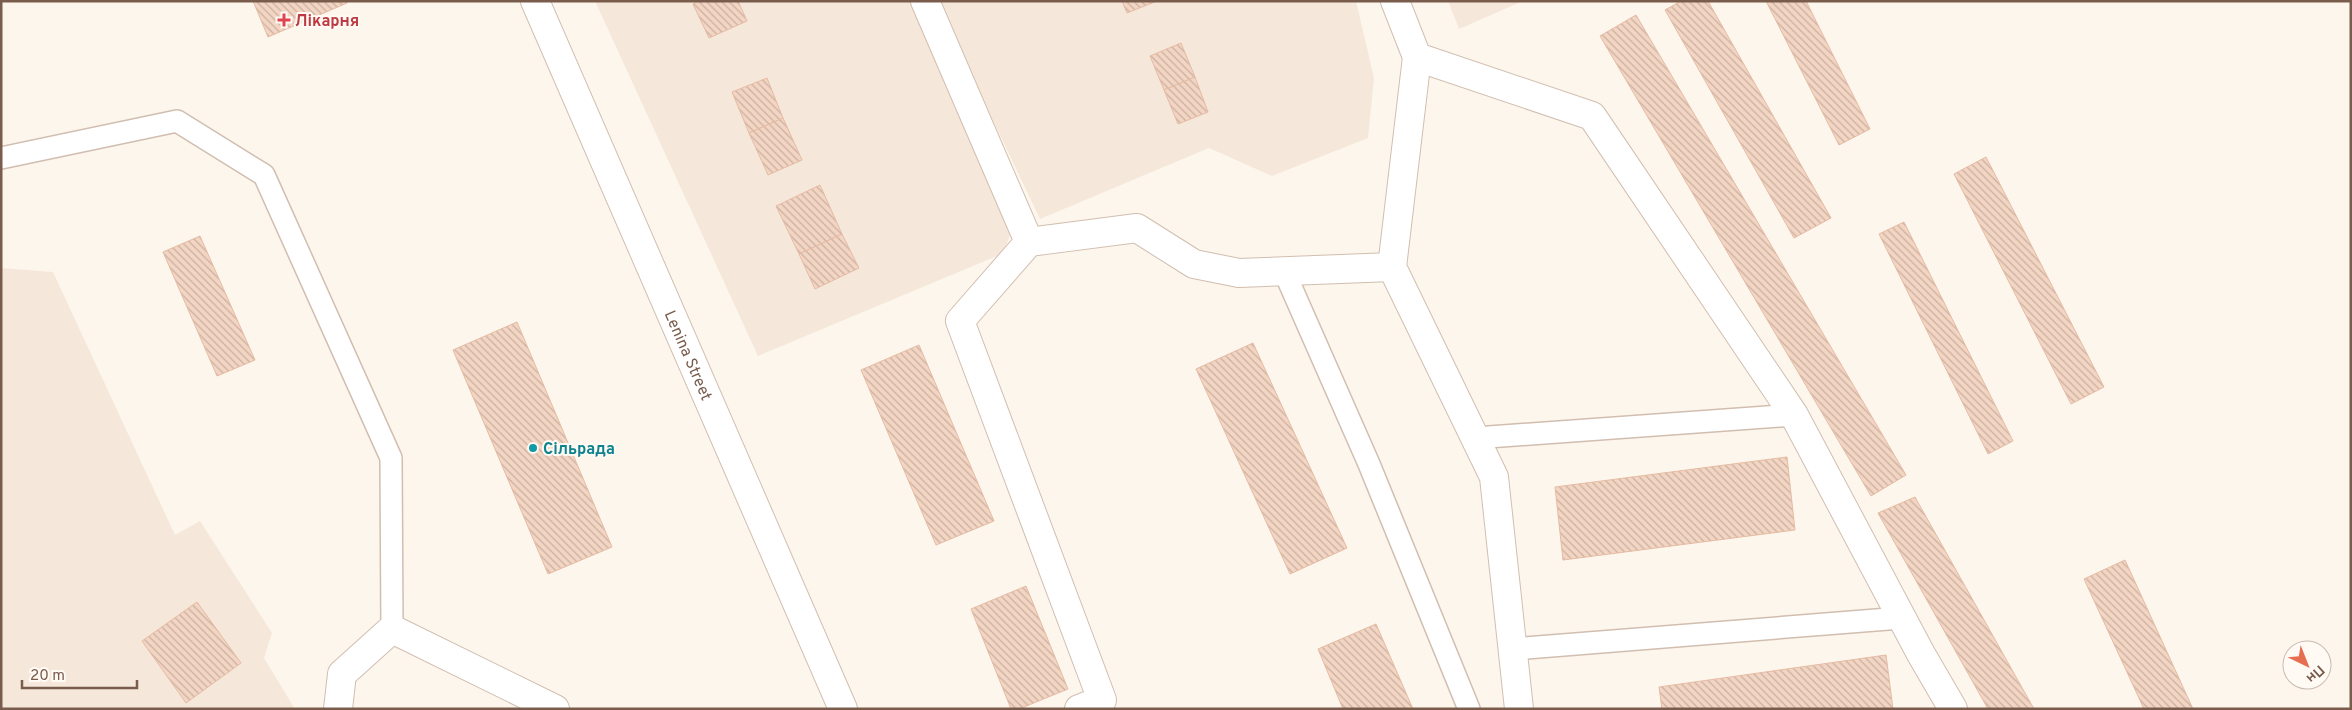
<svg xmlns="http://www.w3.org/2000/svg" width="2352" height="710" font-family="Overpass,sans-serif">
<style>
.residential{fill:#f5e8da}
.building{fill:url(#building-back-hatch);stroke:#e6bba3}
.lines{fill:none;stroke-linecap:round;stroke-linejoin:round}
.service-casing{stroke:#d1beb0;stroke-width:24}
.minor-casing{stroke:#d1beb0;stroke-width:30}
.tertiary-casing{stroke:#d1beb0;stroke-width:30}
.service{stroke:#fff;stroke-width:21}
.minor{stroke:#fff;stroke-width:28}
.tertiary{stroke:#fff;stroke-width:28}
.health-dot{fill:#e0444e;stroke:#fffaf3;stroke-width:2}
.culture-dot{fill:#0f9aa8;stroke:#fffaf3;stroke-width:2}
.labels{text-anchor:middle;stroke-width:4;stroke-linejoin:round;paint-order:stroke}
.health-label{font-size:16px;font-weight:bold;fill:#be3a42;stroke:#fffaf3;text-anchor:start}
.street-label{font-size:16px;fill:#7a5c4d;stroke:#fffaf3}
.culture-label{font-size:16px;font-weight:bold;fill:#0d838f;stroke:#fffaf3;text-anchor:start}
</style>
<defs>
<pattern id="building-back-hatch" width="6" height="6" patternUnits="userSpaceOnUse" patternTransform="scale(1.25)"><rect width="6" height="6" fill="#f3d5c3"/><path d="M-1 5l2 2M0 0l6 6M5-1l2 2" fill="none" stroke="#cab0a1"/></pattern>
</defs>
<rect width="100%" height="100%" fill="#fdf6ec"/>
<g class="residential">
<path d="M595,1H912L1012,228L1004,253L758,356Z"/>
<path d="M940,1H1356L1374,78L1368,138L1272,176L1209,148L1040,219L979,91Z"/>
<path d="M1448,1H1523L1459,29Z"/>
<path d="M1,268L53,272L175,535L200,521L272,633L264,658L295,709H1Z"/>
</g>
<g class="building">
<path d="M253,1H347V3L268,37Z"/>
<path d="M698,1H738L747,21L709,38L693,4Z"/>
<path d="M1122,1H1157L1127,13Z"/>
<path d="M1681,1H1708L1831,218L1794,238L1665,10Z"/>
<path d="M1766,1H1806L1870,129L1839,145Z"/>
<path d="M1636,15L1906,475L1871,496L1600,36Z"/>
<path d="M1181,43L1195,77L1164,90L1150,56Z"/>
<path d="M1195,77L1208,112L1178,124L1164,90Z"/>
<path d="M767,78L783,118L749,133L732,92Z"/>
<path d="M783,118L802,160L768,175L749,133Z"/>
<path d="M1986,157L2104,387L2071,404L1954,174Z"/>
<path d="M820,185L842,234L799,254L776,206Z"/>
<path d="M1904,222L2013,441L1988,454L1879,234Z"/>
<path d="M842,234L859,268L815,289L799,254Z"/>
<path d="M200,236L255,360L217,376L163,252Z"/>
<path d="M517,322L612,547L548,574L453,350Z"/>
<path d="M1253,343L1347,548L1290,574L1196,369Z"/>
<path d="M919,345L994,521L936,545L861,370Z"/>
<path d="M1787,457L1795,530L1563,560L1555,487Z"/>
<path d="M1915,497L2034,709H1988L1878,513Z"/>
<path d="M2125,560L2193,709H2144L2084,579Z"/>
<path d="M1026,586L1068,689L1019,709H1011L971,609Z"/>
<path d="M197,602L241,663L186,703L142,641Z"/>
<path d="M1376,624L1413,709H1343L1318,649Z"/>
<path d="M1886,655L1893,709H1662L1659,687Z"/>
</g>
<g class="lines">
<g class="service-casing">
<g id="service">
<path d="M1,158L177,121L264,175L391,458L392,629"/>
<path d="M1284,271L1369,464L1469,709"/>
<path d="M1475,438L1794,415"/>
<path d="M1513,649L1901,618"/>
</g>
</g>
<g class="minor-casing">
<g id="minor">
<path d="M925,1L1029,242L960,321L1102,700L1079,709"/>
<path d="M1395,1L1417,57L1592,116L1794,415L1921,654L1953,709"/>
<path d="M1417,57L1392,267L1494,477L1519,709"/>
<path d="M1029,242L1137,228L1194,264L1239,273L1392,267"/>
<path d="M338,709L342,674L392,629L555,709"/>
</g>
</g>
<g class="tertiary-casing">
<g id="tertiary">
<path id="s1" d="M535,1L843,709"/>
</g>
</g>
<use href="#service" class="service"/>
<use href="#minor" class="minor"/>
<use href="#tertiary" class="tertiary"/>
</g>
<path class="health-dot" d="M281.5 12.5h5v5h5v5h-5v5h-5v-5h-5v-5h5z"/>
<circle class="culture-dot" cx="533" cy="448" r="5"/>
<g class="labels">
<g class="health-label">
<text x="295" y="26">Лікарня</text>
</g>
<g class="street-label">
<text dy="6" stroke="none"><textPath href="#s1" startOffset="386">Lenina Street</textPath></text>
</g>
<g class="culture-label">
<text x="543" y="454">Сільрада</text>
</g>
</g>
<rect width="2352" height="710" fill="none" stroke="#7a5c4d" stroke-width="5"/>
<g transform="translate(2307 665) rotate(137)"><circle r="24" fill="#fffaf3" stroke="#cabbb1"/>
<path d="M0-4L9 19L0 12L-9 19Z" fill="#e76f51"/>
<text y="-8" font-size="14" font-weight="bold" text-anchor="middle" fill="#7a5c4d">Пн</text>
</g>
<path d="M22 680v8h115v-8" fill="none" stroke="#7a5c4d" stroke-width="2.5"/>
<text x="30" y="680" font-size="15" fill="#7a5c4d" stroke="#fffaf3" stroke-width="4" paint-order="stroke">20 m</text>
</svg>
